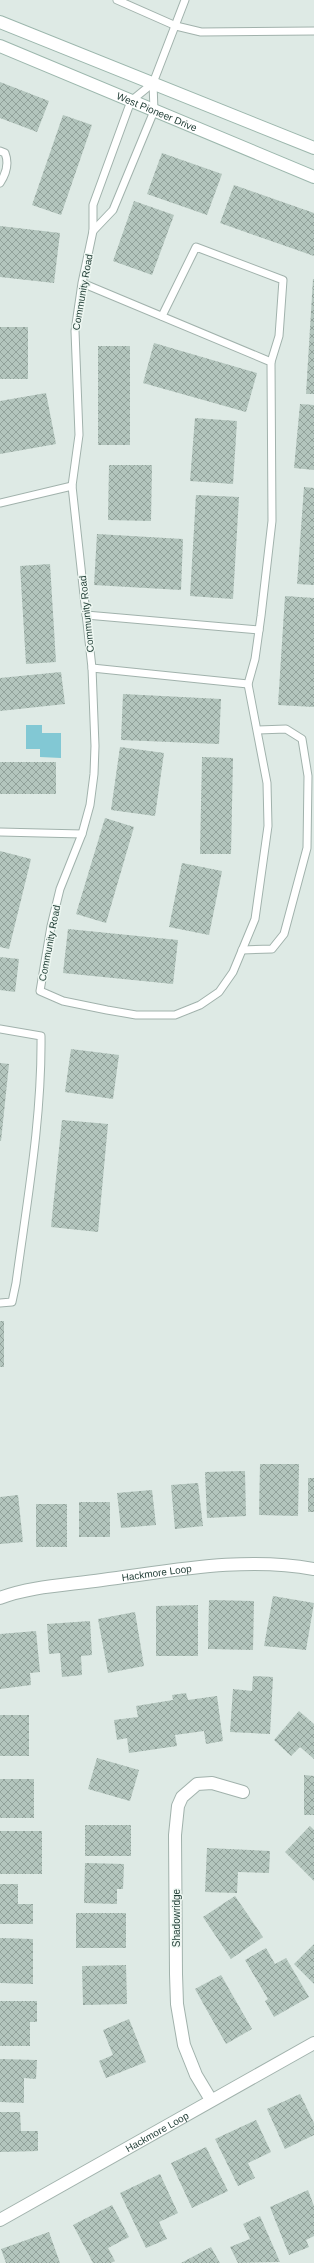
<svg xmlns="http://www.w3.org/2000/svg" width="314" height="2263" font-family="Helvetica,sans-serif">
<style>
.water{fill:#82c8d4}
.building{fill:url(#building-cross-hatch)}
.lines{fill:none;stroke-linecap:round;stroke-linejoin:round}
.lane-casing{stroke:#a1b2ac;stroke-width:9}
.street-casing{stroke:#a1b2ac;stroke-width:14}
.secondary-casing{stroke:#9cb7ad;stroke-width:14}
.lane{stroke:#fff;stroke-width:7}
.street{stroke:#fff;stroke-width:12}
.secondary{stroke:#fff;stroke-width:12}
.labels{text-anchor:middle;stroke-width:3;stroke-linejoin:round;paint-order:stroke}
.street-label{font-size:10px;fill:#1e3b33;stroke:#eef7f2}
</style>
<defs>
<pattern id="building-cross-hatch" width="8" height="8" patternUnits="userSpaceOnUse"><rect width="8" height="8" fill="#b3c5bd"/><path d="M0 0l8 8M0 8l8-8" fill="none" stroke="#91a19a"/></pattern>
</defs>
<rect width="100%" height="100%" fill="#deeae5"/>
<path class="water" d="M26,725H42V733H61V758L40,757V749H26Z"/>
<g class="building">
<path d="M0,82L49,101L37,132L0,118Z"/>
<path d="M63,115L92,125L61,215L32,205Z"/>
<path d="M162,153L222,174L207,215L147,194Z"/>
<path d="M234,185L314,213V256L220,223Z"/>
<path d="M134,201L174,215L152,275L113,261Z"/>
<path d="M0,226L60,233L54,283L0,277Z"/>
<path d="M313,279H314V394H306Z"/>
<rect x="0" y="327" width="28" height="52"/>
<path d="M154,343L257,373L246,412L143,383Z"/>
<rect x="98" y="346" width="32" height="99"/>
<path d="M46,393L56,444L0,454V401Z"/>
<path d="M300,404L314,405V470L294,468Z"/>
<path d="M195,418L237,421L233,484L190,481Z"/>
<path d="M109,465H152L151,521L108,520Z"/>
<path d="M304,487L314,488V585L297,584Z"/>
<path d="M196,495L239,497L233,599L190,596Z"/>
<path d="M97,534L183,539L181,590L94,585Z"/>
<path d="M50,564L56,662L26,664L20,566Z"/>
<path d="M285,596L314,598V707L278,705Z"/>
<path d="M61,672L65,704L0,711V678Z"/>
<path d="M123,694L221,699L219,744L121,740Z"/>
<path d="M120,747L164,753L155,816L111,810Z"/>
<path d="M202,757L233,758L231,854H200Z"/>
<rect x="0" y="762" width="56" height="32"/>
<path d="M105,818L134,827L106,923L76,914Z"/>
<path d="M0,851L31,859L9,949L0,947Z"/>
<path d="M182,863L222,871L209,935L169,927Z"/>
<path d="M68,929L178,940L173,984L63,973Z"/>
<path d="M0,957L19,959L15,992L0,990Z"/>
<path d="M71,1049L119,1055L113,1099L65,1092Z"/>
<path d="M0,1063L9,1064L1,1141H0Z"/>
<path d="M62,1120L108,1124L98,1232L51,1227Z"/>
<rect x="0" y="1321" width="4" height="46"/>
<path d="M260,1464H299L298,1516L259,1515Z"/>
<path d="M245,1471L246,1516L207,1518L205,1472Z"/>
<rect x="308" y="1478" width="6" height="34"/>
<path d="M198,1483L203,1526L175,1529L171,1485Z"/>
<path d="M152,1490L156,1525L121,1528L117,1493Z"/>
<path d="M18,1495L23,1542L0,1544V1497Z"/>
<rect x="79" y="1502" width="31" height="35"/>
<rect x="36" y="1504" width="31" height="43"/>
<path d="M273,1596L314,1603L306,1650L264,1646Z"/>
<path d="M209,1600L254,1601L253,1650L208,1649Z"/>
<path d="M198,1605V1656H156V1606Z"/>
<path d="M135,1612L144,1666L108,1673L98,1619Z"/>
<path d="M90,1621L92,1655L81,1656L82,1675L62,1677L60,1653L49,1654L47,1624Z"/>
<path d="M36,1631L40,1672L30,1673L31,1685L0,1689V1634Z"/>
<path d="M253,1676L273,1677L270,1734L230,1732L233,1689L252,1691Z"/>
<path d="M186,1693L188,1700L217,1696L223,1741L206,1744L204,1731L175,1735L177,1746L129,1753L127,1738L117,1740L114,1720L138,1717L136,1706L173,1700L172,1695Z"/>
<path d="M299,1711L314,1724V1759L300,1747L291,1756L274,1740Z"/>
<rect x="0" y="1715" width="29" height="41"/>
<path d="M97,1758L139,1770L130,1801L88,1789Z"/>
<path d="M304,1775L314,1776V1815H304Z"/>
<rect x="0" y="1779" width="34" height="39"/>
<rect x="85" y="1825" width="46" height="31"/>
<path d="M310,1826L314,1830V1881L285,1852Z"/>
<rect x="0" y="1831" width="42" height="43"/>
<path d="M207,1848L270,1851L269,1873L238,1872L237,1893L205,1892Z"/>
<path d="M85,1863L124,1864L123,1889H117V1904L84,1903Z"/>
<path d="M0,1884H18V1904H33V1924H0Z"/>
<path d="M235,1896L263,1937L231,1959L203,1917Z"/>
<rect x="76" y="1913" width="50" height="35"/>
<path d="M0,1938L33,1939V1984L0,1983Z"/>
<path d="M314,1944V1984L294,1964Z"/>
<path d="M266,1948L275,1964L286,1958L309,1997L274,2017L265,2001L268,1999L245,1960Z"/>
<path d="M126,1965L127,2004L83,2005L82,1966Z"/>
<path d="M221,1975L252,2029L226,2044L195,1989Z"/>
<path d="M0,2001H37V2022H30V2046H0Z"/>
<path d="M129,2019L146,2062L106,2078L99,2061L113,2055L103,2030Z"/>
<path d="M0,2059L37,2060L36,2079L24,2078V2103L0,2102Z"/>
<path d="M300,2094L314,2123V2135L285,2149L267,2109Z"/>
<path d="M0,2112H20L21,2131H38V2151L0,2152Z"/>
<path d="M256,2120L271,2152L248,2163L255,2178L238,2186L215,2139Z"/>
<path d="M206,2147L228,2191L192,2208L171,2163Z"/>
<path d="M160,2174L178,2213L159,2222L167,2239L146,2248L120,2193Z"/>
<path d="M308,2190L314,2206V2236L306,2240L309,2247L289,2255L270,2207Z"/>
<path d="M112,2205L129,2237L108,2248L115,2261L111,2263H93L73,2225Z"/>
<path d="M260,2216L280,2262L238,2263L230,2247L250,2239L243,2224Z"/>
<path d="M49,2232L60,2263H6L1,2249Z"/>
<path d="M211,2247L220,2263H181Z"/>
</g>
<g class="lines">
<g class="lane-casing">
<g id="lane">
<path d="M117,0L176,26L201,32L314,31"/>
<path d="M0,151L5,153C9,163 6,174 0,183"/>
<path d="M93,231L113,210L154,111L153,83L185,0"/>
<path d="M82,283L271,362L272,521L261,616L255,659L248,684L267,783L268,826L255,919L233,972L219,992L200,1005L175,1015H136L107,1010L63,1001L40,991L51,926L60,889L82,834L90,805L94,774L95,746L92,668L72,486L79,435L75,331L82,283L93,231V205L131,101L153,83"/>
<path d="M162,316L196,247L283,280L279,336L271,362"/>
<path d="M0,503L72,486"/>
<path d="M86,615L259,630"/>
<path d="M92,668L248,684"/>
<path d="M0,832L82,834"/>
<path d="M242,950L272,949L284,934L307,848L308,776L302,739L286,729L258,730"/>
<path d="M0,1029L41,1036C42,1119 27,1201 16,1283L12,1302L0,1303"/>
</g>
</g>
<g class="street-casing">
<g id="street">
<path id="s1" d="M0,1598C31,1586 69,1585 102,1580C172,1571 244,1556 314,1569"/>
<path d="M211,2100L196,2075L184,2045L177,2004L176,1974L175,1835L178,1806L182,1797L197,1784L212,1783L243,1792"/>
<path id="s2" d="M0,2220L314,2043"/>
</g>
</g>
<g class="secondary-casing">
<g id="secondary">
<path d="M0,22L314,148"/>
<path id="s3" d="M0,46L314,177"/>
</g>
</g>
<use href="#lane" class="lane"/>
<use href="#street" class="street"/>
<use href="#secondary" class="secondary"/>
</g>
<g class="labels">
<g class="street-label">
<text dy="4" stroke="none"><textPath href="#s3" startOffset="170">West Pioneer Drive</textPath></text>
<text transform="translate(82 292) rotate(-80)" y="4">Community Road</text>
<text transform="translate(86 614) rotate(-96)" y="4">Community Road</text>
<text transform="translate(49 943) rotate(-79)" y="4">Community Road</text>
<text dy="4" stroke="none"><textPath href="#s1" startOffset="159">Hackmore Loop</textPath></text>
<text transform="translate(176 1918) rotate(-90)" y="4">Shadowridge</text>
<text dy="4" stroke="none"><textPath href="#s2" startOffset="180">Hackmore Loop</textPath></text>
</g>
</g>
</svg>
